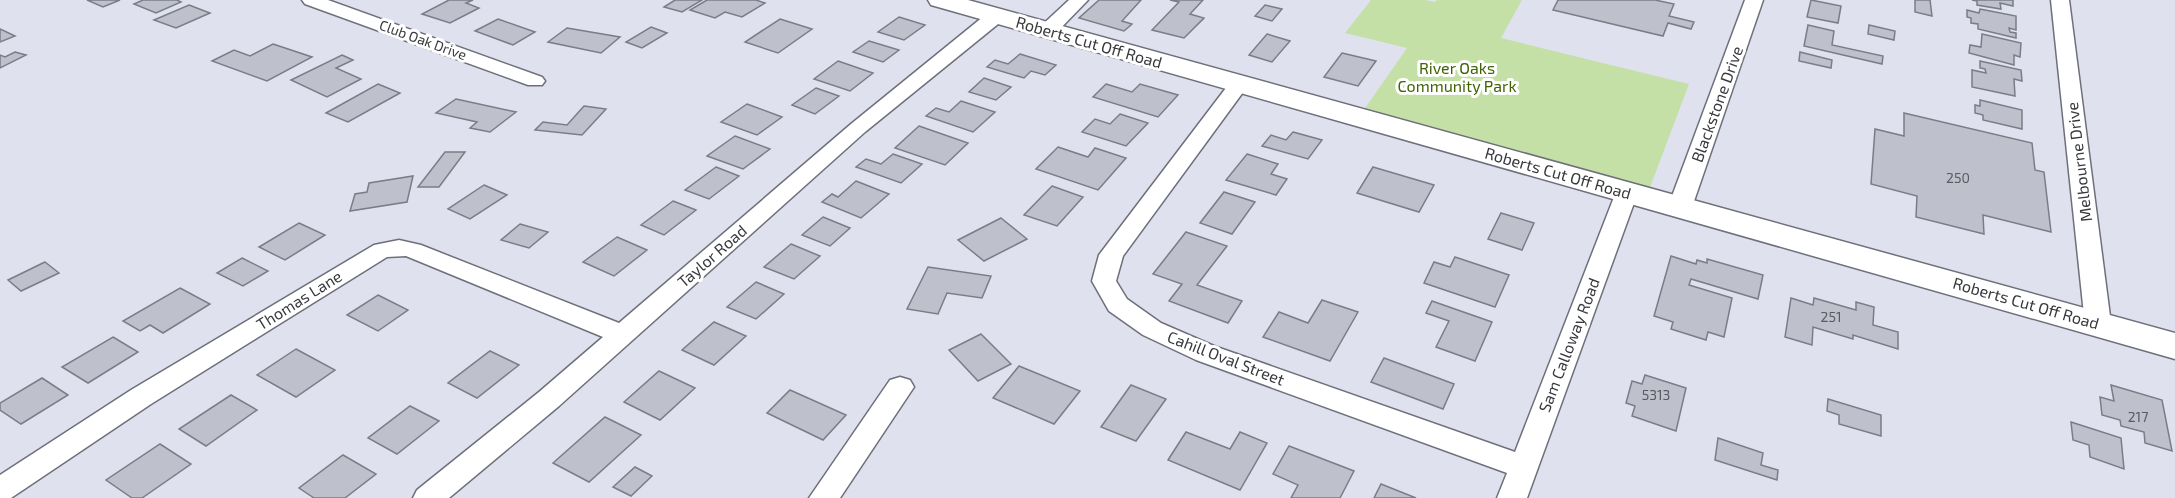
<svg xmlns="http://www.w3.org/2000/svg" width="2175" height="498" font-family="'Exo 2',sans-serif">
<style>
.green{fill:#c4e0a7}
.building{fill:#bec1cc;stroke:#7a7d87;stroke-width:1.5}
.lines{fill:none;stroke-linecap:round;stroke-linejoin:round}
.street-casing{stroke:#6d707a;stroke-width:3}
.secondary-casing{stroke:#6d707a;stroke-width:3}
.street{fill:#fff;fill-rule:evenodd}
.secondary{fill:#fff;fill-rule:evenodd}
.labels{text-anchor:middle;stroke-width:6;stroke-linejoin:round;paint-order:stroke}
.far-street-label{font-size:14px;fill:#37393d;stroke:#fff}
.number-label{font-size:14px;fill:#595b61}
.street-label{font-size:16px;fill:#37393d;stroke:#fff}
.park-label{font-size:16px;fill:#426303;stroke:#fff}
</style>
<rect width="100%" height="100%" fill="#dfe2ee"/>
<path class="green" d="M1371,0H1425L1435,2L1437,0H1522L1501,38L1689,84L1649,190L1363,111L1407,48L1345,33Z"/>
<g class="building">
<path d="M87,0H120L103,7Z"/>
<path d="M143,0H177L181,2L156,13L134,4Z"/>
<path d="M449,0H473L466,3L479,8L450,23L422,14Z"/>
<path d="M675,0H702L682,12L664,7Z"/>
<path d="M707,0H756L765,3L742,17L725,12L715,18L690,10Z"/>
<path d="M1099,0H1141L1122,21L1132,24L1124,31L1079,18Z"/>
<path d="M1170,0H1203L1190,14L1204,18L1184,38L1152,30L1179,2Z"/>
<path d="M1558,0H1655L1674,4L1669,16L1694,22L1691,29L1668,23L1663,36L1553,10Z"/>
<path d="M1811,0L1841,6L1838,23L1807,17Z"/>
<path d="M1915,0H1930L1932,16L1915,12Z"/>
<path d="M1972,0H2013V6L2000,3L2001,9L1977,5V1Z"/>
<path d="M189,5L210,13L176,28L154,20Z"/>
<path d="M1265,5L1282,9L1272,21L1255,16Z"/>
<path d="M1980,9L2016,16V30L2009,28L2010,32L2016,33V38L1978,29V24L1971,23V18L1967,17V10L1979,13Z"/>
<path d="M899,17L925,25L904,40L878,32Z"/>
<path d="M498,19L535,32L513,45L475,31Z"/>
<path d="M780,19L812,29L778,53L745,42Z"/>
<path d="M1808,25L1834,31L1832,45L1883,56L1882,64L1804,46Z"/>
<path d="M1869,25L1895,31L1894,40L1868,34Z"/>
<path d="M651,27L667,33L642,48L626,42Z"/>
<path d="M567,28L620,37L601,53L548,42Z"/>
<path d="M0,29L15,36L0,42Z"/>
<path d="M1267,34L1290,41L1272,62L1249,55Z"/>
<path d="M1982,34L2021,43L2020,57L2014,55V65L1969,53L1970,45L1981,47Z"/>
<path d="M869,41L899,50L883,62L853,52Z"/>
<path d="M273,44L312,57L267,81L212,61L234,50L250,56Z"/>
<path d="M15,52L26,55L0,68V55L5,57Z"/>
<path d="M1800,52L1832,60L1831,68L1799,61Z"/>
<path d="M1342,53L1376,61L1358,86L1324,77Z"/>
<path d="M1020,54L1056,65L1045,75L1031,71L1024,78L987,67L995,60L1008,64Z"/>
<path d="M342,55L353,60L336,68L361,79L327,97L291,80Z"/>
<path d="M838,61L873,73L850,91L814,79Z"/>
<path d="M1980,61L2021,70L2022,81L2014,79L2015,96L1972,87V70L1986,73L1985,69L1980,68Z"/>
<path d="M984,78L1011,87L996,100L969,92Z"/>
<path d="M378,84L400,93L348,122L326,113Z"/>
<path d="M1106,84L1132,92L1140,84L1178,95L1158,117L1093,97Z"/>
<path d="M816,88L839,96L815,114L792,105Z"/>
<path d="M456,99L516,112L490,132L470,128L477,122L436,113Z"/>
<path d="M1980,100L2022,110V129L1983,120V115L1975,113V105L1980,106Z"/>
<path d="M961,101L995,112L973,132L926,116L936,108L949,112Z"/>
<path d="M747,104L782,117L757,135L721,122Z"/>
<path d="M584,106L606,109L582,135L535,130L543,122L567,125Z"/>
<path d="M1904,113L2032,143L2035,170L2044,172L2051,232L1983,215L1984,234L1916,217L1917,196L1871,184L1875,129L1904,136Z"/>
<path d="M1120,114L1148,123L1126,146L1082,132L1095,119L1110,124Z"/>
<path d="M919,126L968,143L945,165L895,148Z"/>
<path d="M1293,132L1322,140L1308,159L1262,146L1271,135L1286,140Z"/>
<path d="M735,136L770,149L743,169L707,156Z"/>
<path d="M1058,147L1088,157L1095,148L1126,158L1098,190L1036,169Z"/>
<path d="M445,152H465L439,187H418Z"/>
<path d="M893,154L922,164L901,183L856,167L866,159L881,164Z"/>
<path d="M1247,154L1278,164L1271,174L1287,179L1276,195L1226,180Z"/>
<path d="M716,167L739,176L709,199L685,190Z"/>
<path d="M1373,167L1434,185L1419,212L1357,193Z"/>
<path d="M413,176L407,202L350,211L355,194L367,192L369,183Z"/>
<path d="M856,181L889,194L861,218L822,202L832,194L838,197Z"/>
<path d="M484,185L507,195L470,219L448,209Z"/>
<path d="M1052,186L1083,197L1057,226L1024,215Z"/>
<path d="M1224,192L1255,202L1232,234L1200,223Z"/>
<path d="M673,201L696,210L664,235L641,225Z"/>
<path d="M1501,213L1534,223L1522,250L1488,239Z"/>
<path d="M823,217L850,228L830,246L802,235Z"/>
<path d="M1001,218L1027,239L984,261L958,240Z"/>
<path d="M299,223L325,235L285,260L259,247Z"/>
<path d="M520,224L548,232L529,248L501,240Z"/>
<path d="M1186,232L1227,246L1197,285L1242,301L1228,323L1169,301L1182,284L1153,274Z"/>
<path d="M617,237L647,250L614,276L583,262Z"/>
<path d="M791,244L820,256L794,279L764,267Z"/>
<path d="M1671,256L1696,264L1697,260L1707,263V259L1763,275L1758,299L1691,279L1689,285L1732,298L1724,337L1708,332L1706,340L1671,329L1673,322L1654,316Z"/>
<path d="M1455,257L1509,275L1495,307L1424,283L1434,262L1450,267Z"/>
<path d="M242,258L268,271L243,286L217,273Z"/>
<path d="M45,262L59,273L21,291L8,280Z"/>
<path d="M928,267L991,276L982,298L947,293L938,314L907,309Z"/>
<path d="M756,282L784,294L756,319L727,307Z"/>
<path d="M180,288L210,304L163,333L150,325L140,331L123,321Z"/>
<path d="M378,295L408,310L378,331L347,315Z"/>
<path d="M1791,298L1813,305L1814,298L1856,310V302L1874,307L1873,325L1898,332V349L1853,335V339L1813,327L1812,345L1785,337Z"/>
<path d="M1322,300L1358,312L1330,361L1263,337L1279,312L1308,323Z"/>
<path d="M1432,301L1492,322L1475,361L1436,347L1449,321L1426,313Z"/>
<path d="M714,322L746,336L714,365L682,350Z"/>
<path d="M981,334L1011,364L978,381L949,350Z"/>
<path d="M113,337L138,352L88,383L62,367Z"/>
<path d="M296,349L335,370L296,397L257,375Z"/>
<path d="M490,351L519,365L477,398L448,383Z"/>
<path d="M1384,358L1454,384L1443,409L1371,382Z"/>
<path d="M1019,366L1080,391L1054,424L993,398Z"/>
<path d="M659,371L695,388L660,420L624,402Z"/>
<path d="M1645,375L1686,388L1676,431L1632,416L1635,406L1626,403L1632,381L1642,384Z"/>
<path d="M42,378L68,395L21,424L0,410V403Z"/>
<path d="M1131,385L1166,399L1136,441L1101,427Z"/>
<path d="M2111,385L2162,400L2172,451L2145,443L2144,432L2121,426L2120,420L2102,415L2100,397L2114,401Z"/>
<path d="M790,390L846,415L823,440L767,413Z"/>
<path d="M231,395L257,410L206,446L179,429Z"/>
<path d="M1828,399L1881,415V436L1839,424V415L1827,411Z"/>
<path d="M410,406L439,421L397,454L368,438Z"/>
<path d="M605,417L641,435L589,482L553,463Z"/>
<path d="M2071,422L2121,438L2124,469L2090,457L2089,445L2073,440Z"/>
<path d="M1186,432L1230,449L1240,432L1267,443L1240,490L1168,460Z"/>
<path d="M1718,438L1763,453L1761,465L1778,470L1777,480L1715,460Z"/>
<path d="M160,444L191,464L142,498H132L106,480Z"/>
<path d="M1289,446L1354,471L1340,498H1291L1298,485L1273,474Z"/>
<path d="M343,455L376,474L345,498H314L299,488Z"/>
<path d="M635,467L652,476L631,496L613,487Z"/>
<path d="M1381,484L1416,498H1374Z"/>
</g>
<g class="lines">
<g class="street-casing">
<g id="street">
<path d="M302,0H328L542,77L545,81L542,85H528L305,4Z"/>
<path d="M1069,0H1088L1055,34H1041L1039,30L1041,26Z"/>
<path d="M1745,0H1763L1692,207L1688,212L1680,214L1672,212L1668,207Z"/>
<path d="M2051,0H2069L2111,324L2107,330L2098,333L2089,330L2085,324Z"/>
<path d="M996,10L1003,12L1005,16L1003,20L865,132L559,406L449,498H413L417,490L539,392L603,337L406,256L387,257L151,404L11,498H0V475L131,390L374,245L399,240L421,245L619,323L851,124L989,12Z"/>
<path d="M1239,78L1246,80L1249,84L1123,256L1116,281L1127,299L1161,323L1214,346L1515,452L1616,192L1619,187L1627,185L1635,187L1638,192L1527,498H1497L1507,473L1196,360L1143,335L1109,311L1092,281L1099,255L1232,80Z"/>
<path d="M900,377L910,380L914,387L840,498H809L890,380Z"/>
</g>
</g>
<g class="secondary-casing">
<path id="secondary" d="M928,0H968L2175,333V359L931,5Z"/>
</g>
<use href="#street" class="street"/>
<use href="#secondary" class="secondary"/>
</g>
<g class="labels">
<g class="far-street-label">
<text transform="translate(423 40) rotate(20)" y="5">Club Oak Drive</text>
</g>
<g class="number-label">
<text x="1958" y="183">250</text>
<text x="1831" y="322">251</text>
<text x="1656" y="400">5313</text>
<text x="2138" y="422">217</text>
</g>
<g class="street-label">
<text transform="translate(1089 42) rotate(16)" y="6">Roberts Cut Off Road</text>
<text transform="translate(1717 104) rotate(-70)" y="6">Blackstone Drive</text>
<text transform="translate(2079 162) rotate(-97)" y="6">Melbourne Drive</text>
<text transform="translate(1558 173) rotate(16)" y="6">Roberts Cut Off Road</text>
<text transform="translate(712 256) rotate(-41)" y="6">Taylor Road</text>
<text transform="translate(299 300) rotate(-32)" y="6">Thomas Lane</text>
<text transform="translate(2026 303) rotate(16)" y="6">Roberts Cut Off Road</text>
<text transform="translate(1569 345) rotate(-69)" y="6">Sam Calloway Road</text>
<text transform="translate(1226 358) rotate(21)" y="6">Cahill Oval Street</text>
</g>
<g class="park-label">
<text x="1457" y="74">River Oaks<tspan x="1457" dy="18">Community Park</tspan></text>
</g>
</g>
</svg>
